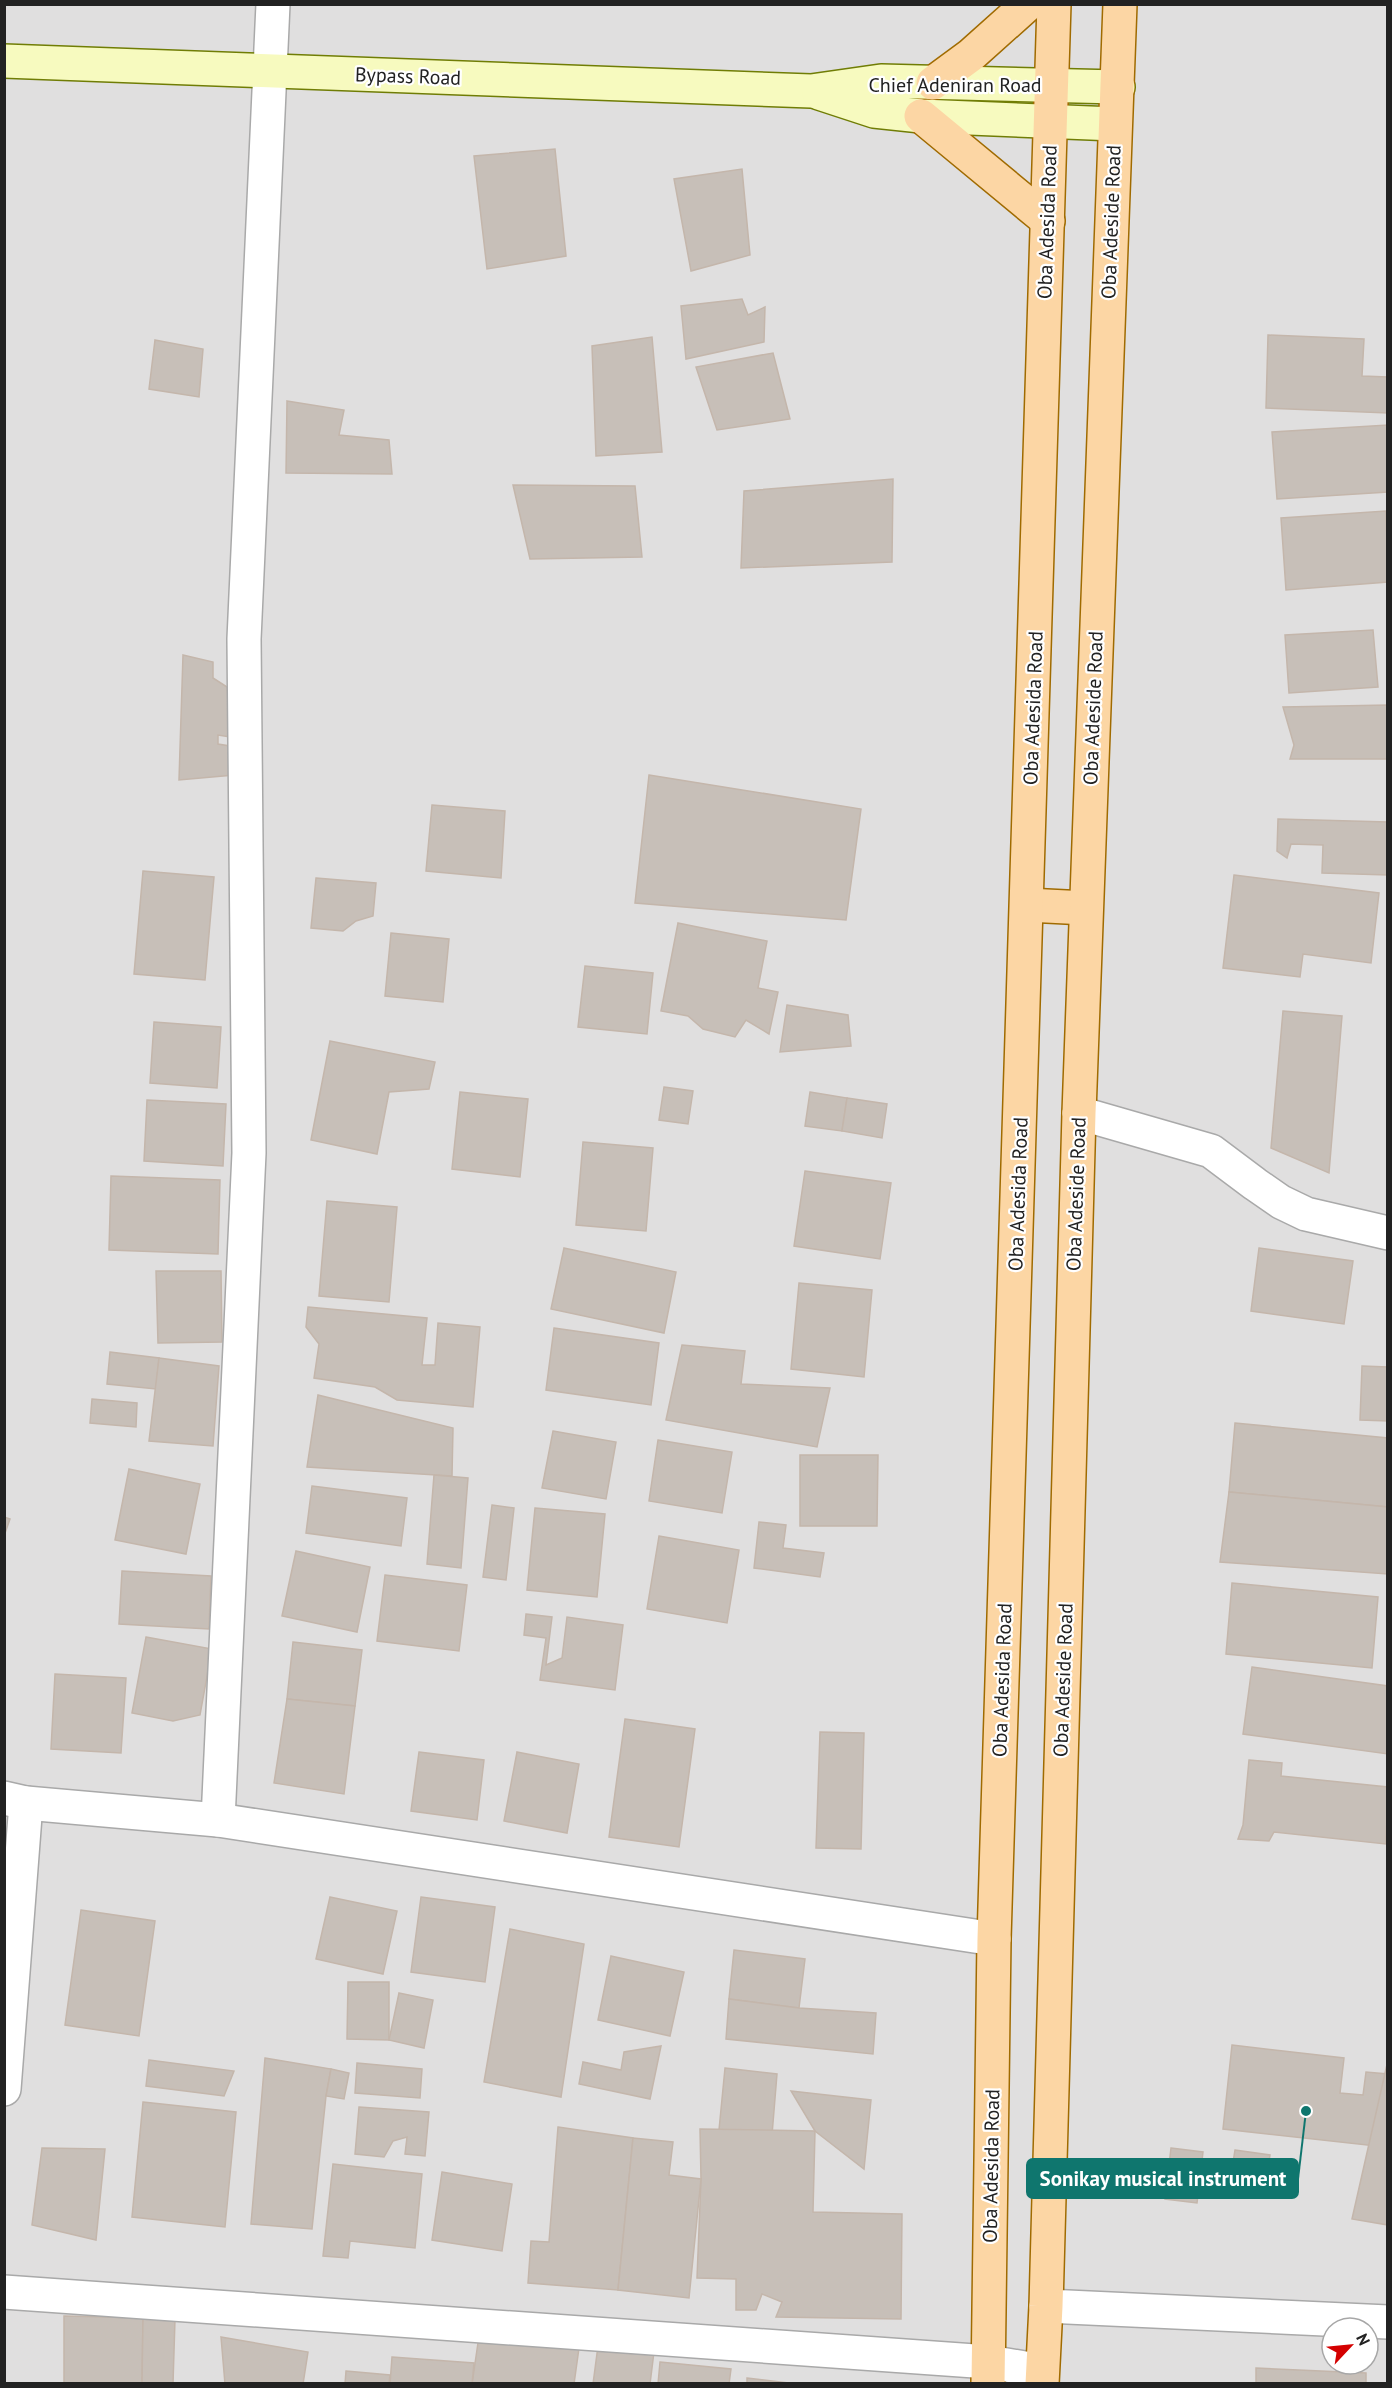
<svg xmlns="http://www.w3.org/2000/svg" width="1392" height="2388" font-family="'PT Sans',sans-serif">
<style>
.residential{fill:#e0dfdf;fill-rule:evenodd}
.building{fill:#c7bfb8;stroke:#c4b6ab;stroke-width:1.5}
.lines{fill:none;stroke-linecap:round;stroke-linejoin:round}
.street-casing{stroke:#a9a9a9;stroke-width:36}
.secondary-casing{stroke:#707d05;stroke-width:36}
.primary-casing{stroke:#a06b00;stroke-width:36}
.street{stroke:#fff;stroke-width:33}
.secondary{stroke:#f7fabf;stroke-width:33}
.primary{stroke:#fcd6a4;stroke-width:33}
.labels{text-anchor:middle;stroke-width:4.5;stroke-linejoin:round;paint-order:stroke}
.street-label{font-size:20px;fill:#222;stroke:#fff}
.leader{fill:none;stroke:#0f766e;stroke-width:2}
.callout-dot{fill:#0f766e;stroke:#fff;stroke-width:2}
.callout{fill:#0f766e;stroke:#0f766e;stroke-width:2}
.callout-label{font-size:21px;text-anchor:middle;font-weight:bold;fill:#fff}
</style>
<rect width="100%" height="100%" fill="#f2efe9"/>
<path class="residential" d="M5,5H1387V2383L5,2384ZM1332,2328H1368V2364H1332Z"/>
<g class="building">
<path d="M555,149L566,256L487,269L474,156Z"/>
<path d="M742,169L750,255L691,271L674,179Z"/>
<path d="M742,299L748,315L765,307L764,342L686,359L681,306Z"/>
<path d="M1268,335L1364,339L1362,376L1388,377V413L1266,408Z"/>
<path d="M652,337L662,452L596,456L592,346Z"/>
<path d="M155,340L203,349L199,397L149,389Z"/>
<path d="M773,353L790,419L717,430L696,367Z"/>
<path d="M287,401L344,410L339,435L389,440L392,474L286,473Z"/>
<path d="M1388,425V492L1277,499L1272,432Z"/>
<path d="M893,479L892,562L741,568L744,491Z"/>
<path d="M513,485L635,486L642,557L530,559Z"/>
<path d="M1386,511L1388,582L1286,590L1281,518Z"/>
<path d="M1373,630L1378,687L1289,693L1285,635Z"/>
<path d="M183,655L213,662V678L227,687L231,737L218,735V744L230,746L234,775L179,780Z"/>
<path d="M1388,705V759H1290L1294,745L1283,707Z"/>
<path d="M649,775L861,809L846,920L635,903Z"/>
<path d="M432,805L505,811L501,878L426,871Z"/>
<path d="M1278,819L1388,822V875L1322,873L1323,845L1291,844L1287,858L1277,851Z"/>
<path d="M143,871L214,877L205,980L134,974Z"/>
<path d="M1234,875L1379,893L1371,963L1303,954L1300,977L1223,968Z"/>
<path d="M316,878L376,883L373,916L356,921L343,931L311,928Z"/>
<path d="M678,923L767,941L758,988L778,992L769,1034L746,1020L735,1037L703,1029L688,1016L661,1011Z"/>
<path d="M391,933L449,939L443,1002L385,996Z"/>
<path d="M585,966L653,973L647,1034L578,1027Z"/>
<path d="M787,1005L848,1015L851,1046L780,1052Z"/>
<path d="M1283,1011L1342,1016L1329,1173L1271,1148Z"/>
<path d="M154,1022L221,1027L217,1088L150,1083Z"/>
<path d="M330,1041L435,1062L429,1089L389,1092L377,1154L311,1140Z"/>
<path d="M664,1087L693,1091L688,1124L659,1120Z"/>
<path d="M460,1092L528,1099L520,1177L452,1169Z"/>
<path d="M810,1092L847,1098L842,1131L805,1126Z"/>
<path d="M847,1098L887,1104L882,1138L842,1131Z"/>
<path d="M147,1100L226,1104L223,1166L144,1161Z"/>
<path d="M583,1142L653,1148L646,1231L576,1225Z"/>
<path d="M805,1171L891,1183L880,1259L794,1246Z"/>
<path d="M111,1176L220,1180L218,1254L109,1250Z"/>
<path d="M327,1201L397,1207L389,1302L319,1296Z"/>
<path d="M564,1248L676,1272L664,1333L551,1309Z"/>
<path d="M1259,1248L1353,1261L1344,1324L1251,1311Z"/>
<path d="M156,1271H221L222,1342L158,1343Z"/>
<path d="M799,1283L872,1290L864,1377L791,1369Z"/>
<path d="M308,1307L427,1318L422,1365H435L438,1323L480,1327L473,1407L397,1400L375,1387L314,1378L319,1344L306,1327Z"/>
<path d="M554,1328L659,1343L651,1405L546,1390Z"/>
<path d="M682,1345L745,1351L741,1384L830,1388L817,1447L666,1420Z"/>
<path d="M110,1352L159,1358L156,1389L107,1384Z"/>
<path d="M159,1358L219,1366L213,1446L149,1441Z"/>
<path d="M1362,1366L1388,1367V1421L1360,1420Z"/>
<path d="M318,1395L453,1428L452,1476L307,1467Z"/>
<path d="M92,1399L137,1403L136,1427L90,1423Z"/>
<path d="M1235,1423L1388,1438V1507L1229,1492Z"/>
<path d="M553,1431L616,1442L606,1499L542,1488Z"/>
<path d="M658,1440L732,1452L722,1513L649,1501Z"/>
<path d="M800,1455H878L877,1526H800Z"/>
<path d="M129,1469L200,1484L186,1554L115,1540Z"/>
<path d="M434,1475L468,1478L461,1568L427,1564Z"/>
<path d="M312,1486L407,1498L401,1546L306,1533Z"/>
<path d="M1229,1492L1388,1507V1574L1220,1562Z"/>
<path d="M492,1505L514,1508L506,1580L483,1577Z"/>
<path d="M535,1508L605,1514L597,1597L527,1590Z"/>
<path d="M4,1517L10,1519L4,1536Z"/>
<path d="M759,1522L786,1525L783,1548L824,1553L820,1577L754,1568Z"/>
<path d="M659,1536L739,1550L727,1623L647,1609Z"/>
<path d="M296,1551L370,1567L357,1632L282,1616Z"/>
<path d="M122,1571L211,1576L209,1629L119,1624Z"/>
<path d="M385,1575L467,1585L459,1651L377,1641Z"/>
<path d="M1232,1583L1378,1597L1372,1668L1226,1654Z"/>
<path d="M526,1614L552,1617L546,1665L562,1658L567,1617L623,1625L615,1690L540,1680L546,1638L524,1635Z"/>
<path d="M146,1637L212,1649L200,1715L173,1721L132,1713Z"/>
<path d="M293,1642L362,1650L355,1706L287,1699Z"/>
<path d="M1252,1667L1388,1686V1754L1243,1734Z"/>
<path d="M55,1674L126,1678L121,1753L51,1749Z"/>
<path d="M287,1699L355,1706L344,1794L274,1783Z"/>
<path d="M625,1719L695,1729L679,1847L609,1837Z"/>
<path d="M820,1732L864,1733L861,1849L816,1848Z"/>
<path d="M419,1752L484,1760L477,1820L411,1811Z"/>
<path d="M517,1752L579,1764L567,1833L504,1821Z"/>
<path d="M1249,1760L1282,1763L1281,1776L1388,1787L1386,1844L1274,1832L1269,1841L1238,1839L1243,1825Z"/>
<path d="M330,1897L397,1911L383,1974L316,1959Z"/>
<path d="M421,1897L495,1907L485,1982L411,1972Z"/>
<path d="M81,1910L155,1921L139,2036L65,2025Z"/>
<path d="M510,1929L584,1944L561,2097L484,2082Z"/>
<path d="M734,1950L805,1959L799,2008L729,1999Z"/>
<path d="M611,1956L684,1972L670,2036L598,2020Z"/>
<path d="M348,1982H389V2040L347,2039Z"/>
<path d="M399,1993L433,2000L424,2048L389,2040Z"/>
<path d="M729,1999L799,2008L876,2013L873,2054L726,2039Z"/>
<path d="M1232,2045L1344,2058L1340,2093L1363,2095L1366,2072L1388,2074L1385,2147L1223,2129Z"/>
<path d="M661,2046L650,2099L579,2084L583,2062L621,2070L624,2052Z"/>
<path d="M265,2058L331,2069L326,2096L312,2229L251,2224Z"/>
<path d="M149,2060L234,2071L224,2096L146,2086Z"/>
<path d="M1388,2060V2225L1352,2219Z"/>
<path d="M357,2063L422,2069L420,2098L355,2093Z"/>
<path d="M725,2068L777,2074L772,2135L719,2130Z"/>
<path d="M331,2069L349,2073L344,2099L326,2096Z"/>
<path d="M791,2091L871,2100L864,2169L815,2131Z"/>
<path d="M143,2102L236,2112L225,2227L132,2217Z"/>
<path d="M359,2107L429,2112L425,2156L405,2154L407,2137L393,2141L384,2157L355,2154Z"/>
<path d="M558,2127L633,2138L618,2290L528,2283L531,2241L549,2242Z"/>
<path d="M700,2129L815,2131L813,2212L902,2214L901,2319L776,2317L782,2302L762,2294L756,2310H736V2279L697,2278L701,2179Z"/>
<path d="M633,2138L673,2142L669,2175L701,2179L689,2298L618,2290Z"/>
<path d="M42,2148L105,2149L96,2240L32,2225Z"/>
<path d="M1171,2148L1203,2152L1197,2203L1165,2199Z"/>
<path d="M1235,2150L1270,2155L1265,2187L1246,2190L1229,2187Z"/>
<path d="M333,2164L422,2174L415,2248L350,2241L348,2258L323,2256Z"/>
<path d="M442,2172L512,2184L502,2251L432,2240Z"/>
<path d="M64,2316L143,2318L142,2384H64Z"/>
<path d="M143,2318L175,2319L173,2384H142Z"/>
<path d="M479,2336L579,2348L574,2384H472Z"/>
<path d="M221,2337L308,2352L303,2384H225Z"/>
<path d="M655,2344L650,2384H593L598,2346Z"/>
<path d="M392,2357L474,2363L472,2384H390Z"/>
<path d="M660,2362L731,2369L729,2384H658Z"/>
<path d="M1256,2368L1366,2373V2384H1256Z"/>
<path d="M346,2371L390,2375L389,2384H345Z"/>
<path d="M747,2378L797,2384H747Z"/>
</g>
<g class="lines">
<g class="street-casing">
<g id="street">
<path d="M1079,1113L1211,1151L1255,1184L1281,1202L1306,1214L1388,1233"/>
<path d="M4,1798L26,1803L218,1820L994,1939"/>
<path d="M218,1820L249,1153L244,639L273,4"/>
<path d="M4,2089L26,1803"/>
<path d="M4,2292L989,2362L1042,2371"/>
<path d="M1046,2306L1388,2322"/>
</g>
</g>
<g class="secondary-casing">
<g id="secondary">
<path d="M4,61L811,91L881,81L1118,87"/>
<path d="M819,93L874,111L921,116L1115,124"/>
</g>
</g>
<g class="primary-casing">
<g id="primary">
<path d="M933,83L971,55L1028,4"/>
<path d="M921,116L1048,221"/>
<path d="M1027,905L1086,908"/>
<path d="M988,2384L994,1939L1054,4"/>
<path d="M1042,2384L1046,2306L1079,1113L1120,4"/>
</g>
</g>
<use href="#street" class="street"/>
<use href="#secondary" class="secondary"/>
<use href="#primary" class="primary"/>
</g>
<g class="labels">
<g class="street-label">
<text transform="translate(408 76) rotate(2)" y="7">Bypass Road</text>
<text x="955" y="92">Chief Adeniran Road</text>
<text transform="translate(1047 222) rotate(-88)" y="7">Oba Adesida Road</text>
<text transform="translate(1111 222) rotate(-88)" y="7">Oba Adeside Road</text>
<text transform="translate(1033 708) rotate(-88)" y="7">Oba Adesida Road</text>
<text transform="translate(1093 708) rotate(-88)" y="7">Oba Adeside Road</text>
<text transform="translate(1018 1194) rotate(-88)" y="7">Oba Adesida Road</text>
<text transform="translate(1076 1194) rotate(-88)" y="7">Oba Adeside Road</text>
<text transform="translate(1002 1680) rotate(-88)" y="7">Oba Adesida Road</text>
<text transform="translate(1063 1680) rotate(-88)" y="7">Oba Adeside Road</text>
<text transform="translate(991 2166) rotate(-89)" y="7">Oba Adesida Road</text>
</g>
</g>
<path class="leader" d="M1306 2111L1298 2179"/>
<circle class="callout-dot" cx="1306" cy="2111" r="6"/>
<rect class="callout" x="1027" y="2159" width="271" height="39" rx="6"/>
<g class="callout-label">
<text x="1163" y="2186">Sonikay musical instrument</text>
</g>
<rect width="1392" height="2388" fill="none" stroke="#222222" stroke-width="12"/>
<g transform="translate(1350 2346) rotate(64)"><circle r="28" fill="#ffffff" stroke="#a7a7a7" stroke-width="1.5"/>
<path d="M0-4.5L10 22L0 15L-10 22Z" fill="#d40000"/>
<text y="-9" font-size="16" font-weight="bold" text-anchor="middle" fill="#222222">N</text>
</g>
</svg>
